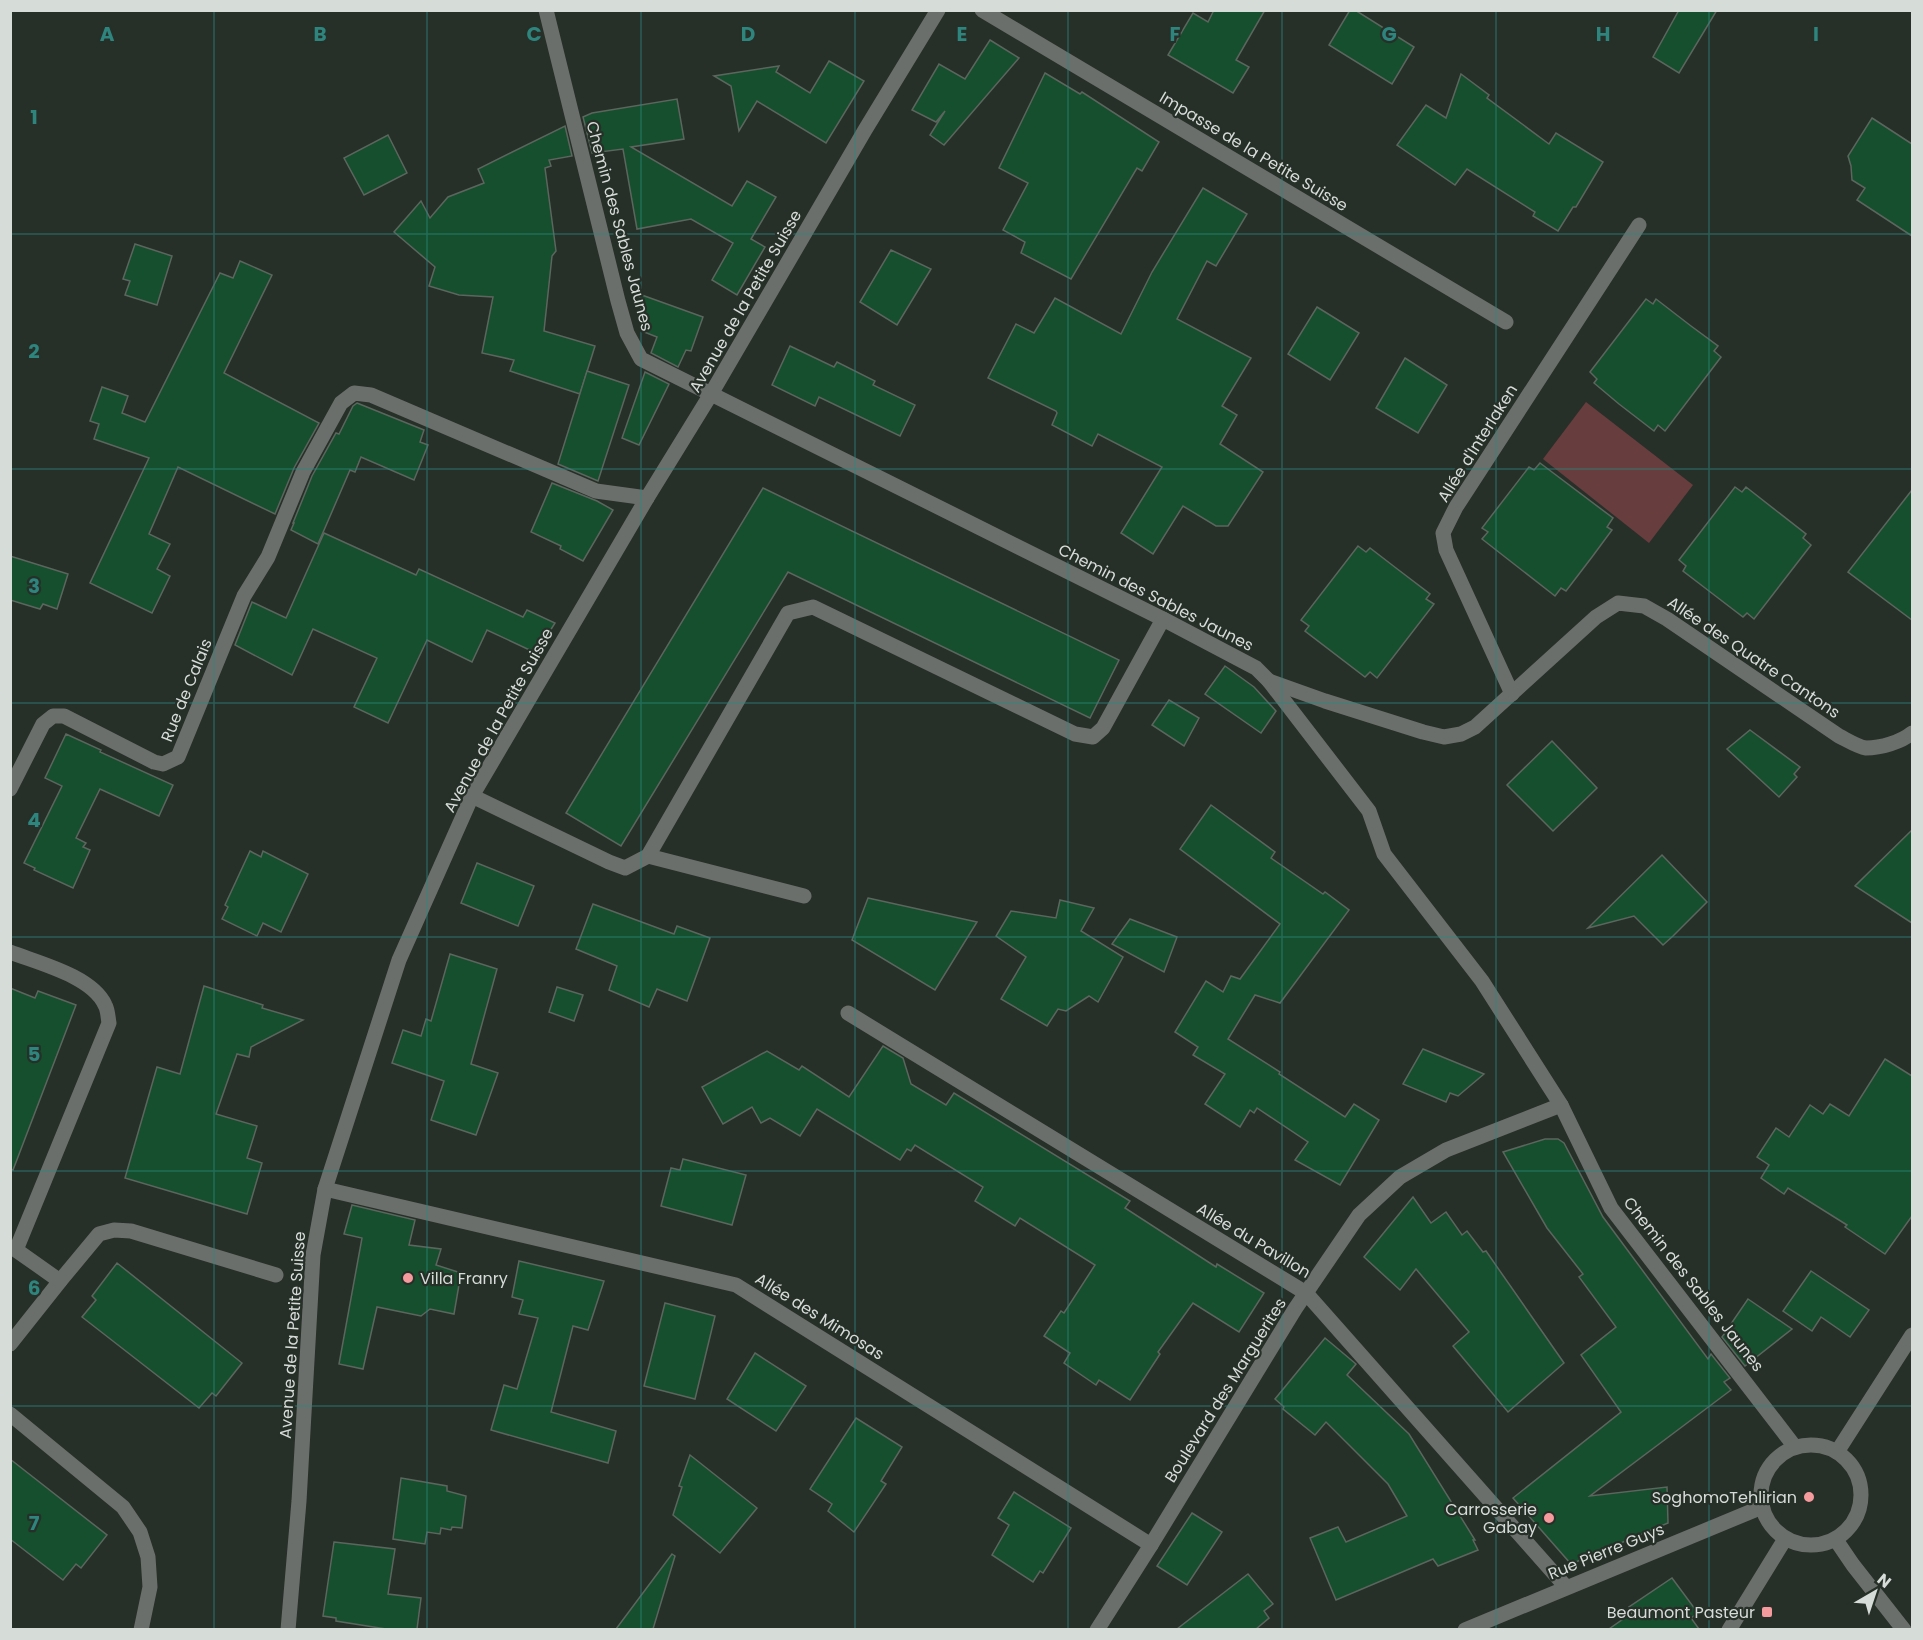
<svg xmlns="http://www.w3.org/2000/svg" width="1923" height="1640" font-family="Poppins,sans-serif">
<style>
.green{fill:#673d3e}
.building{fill:#154f2d;stroke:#5c655e;stroke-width:1.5}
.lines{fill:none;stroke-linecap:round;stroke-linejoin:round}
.minor{stroke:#6b6f6c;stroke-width:15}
.grid{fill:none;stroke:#2d857e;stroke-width:1.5;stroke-opacity:0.55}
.poi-dot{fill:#f59b9e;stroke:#272f29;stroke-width:2}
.labels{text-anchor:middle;stroke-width:4.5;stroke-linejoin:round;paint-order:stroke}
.street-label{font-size:16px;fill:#d6dcd8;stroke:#272f29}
.poi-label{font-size:16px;fill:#d6dcd8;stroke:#272f29;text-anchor:end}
.grid-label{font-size:20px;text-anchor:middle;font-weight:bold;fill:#2d857e;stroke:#272f29;stroke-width:4.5;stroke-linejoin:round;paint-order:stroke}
</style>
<rect width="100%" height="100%" fill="#272f29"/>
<path class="green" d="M1586,402L1693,485L1649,543L1543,459Z"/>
<g class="building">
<path d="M1214,10H1265L1236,60L1249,67L1233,93L1168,55L1193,13L1208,22Z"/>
<path d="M1350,10H1355L1414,47L1392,84L1329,45Z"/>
<path d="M1679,10H1717L1679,73L1653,57Z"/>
<path d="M990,40L1019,58L944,145L930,135L945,111L936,122L912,110L939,64L965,79Z"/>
<path d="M829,61L864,81L826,143L757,101L739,131L731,86L714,76L779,66L776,72L810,93Z"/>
<path d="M1045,73L1080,94L1082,92L1159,142L1142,171L1137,168L1071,279L1021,253L1025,242L1003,230L1028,183L999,168Z"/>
<path d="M1461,74L1489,95L1487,98L1549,144L1556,133L1603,162L1576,207H1573L1558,231L1533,216L1535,212L1467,169L1455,185L1397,145L1426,105L1446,118Z"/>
<path d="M677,99L684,139L631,147L732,206L747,181L776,197L751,239L765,247L737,295L712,280L733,243L691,219L637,229L623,149L592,153L583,117L592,113Z"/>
<path d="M1872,118L1912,144V236L1857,200L1865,188L1852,180L1851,166L1848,156Z"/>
<path d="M565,126L572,156L549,160L551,166L545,168L556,251L552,256L544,331L595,346L580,394L510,371L514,360L482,353L493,297L459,295L429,286L435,267L394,232L421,201L430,218L448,197L484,183L478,169Z"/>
<path d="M388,135L407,173L364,195L344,158Z"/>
<path d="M1203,188L1247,214L1216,266L1207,261L1177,319L1251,358L1222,406L1237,415L1220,444L1263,472L1228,526H1216L1183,506L1153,554L1121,533L1162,467L1098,434L1092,446L1052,425L1057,413L1056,411L988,378L1016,324L1034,333L1055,298L1121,334L1152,272Z"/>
<path d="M135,244L172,256L157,305L125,295L130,281L123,279Z"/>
<path d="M891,250L931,269L897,325L860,302Z"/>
<path d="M240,261L272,275L224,373L319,423L294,468L275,514L178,467L149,534L170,544L157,569L170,576L152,613L90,583L149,458L94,439L99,424L90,421L102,387L128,396L122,413L145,422L220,273L233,278Z"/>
<path d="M639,294L703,317L691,351L686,350L678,367L651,353L657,337L644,332Z"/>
<path d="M1646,299L1653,304L1656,299L1691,326L1718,346L1714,351L1721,357L1665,431L1658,425L1654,431L1619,404L1594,383L1597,379L1590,372Z"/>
<path d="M1317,307L1359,333L1330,380L1288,354Z"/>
<path d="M790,346L834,367L837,362L875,381L873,385L915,405L900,436L819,397L815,406L772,385Z"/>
<path d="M1405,358L1447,385L1418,433L1376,408Z"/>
<path d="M587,371L629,385L598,481L558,464Z"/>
<path d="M645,372L669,384L639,445L622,438Z"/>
<path d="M357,403L424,430L420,442L428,445L414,480L361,457L355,472L350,470L318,544L291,530L294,523H293L312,476L336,433L339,434L353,406Z"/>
<path d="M1540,463L1613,518L1607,527L1612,530L1592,557L1566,591L1561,588L1555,596L1482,539L1488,532L1482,528L1529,467L1534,470Z"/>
<path d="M552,483L597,501L613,510L583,561L560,549L561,546L531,532Z"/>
<path d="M1735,487L1742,492L1746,487L1806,534L1803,538L1811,545L1754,619L1747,613L1743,617L1709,591L1683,571L1686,566L1679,560Z"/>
<path d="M763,488L1119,660L1090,718L788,572L621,846L566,813Z"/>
<path d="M1912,490V620L1848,572Z"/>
<path d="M324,533L416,575L419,569L523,617L527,610L555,623L536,653L487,630L472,662L427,640L388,723L354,707L377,658L313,629L292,675L235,645L252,602L286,618Z"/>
<path d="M1358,546L1366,552L1370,548L1396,568L1430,594L1426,599L1434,604L1377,678L1370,672L1365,677L1305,631L1309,626L1301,620Z"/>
<path d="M10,556L68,574L57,609L43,604L40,609L10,600Z"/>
<path d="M1225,666L1254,687L1276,711L1261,733L1205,694Z"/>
<path d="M1169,700L1199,718L1184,746L1152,725Z"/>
<path d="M1750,730L1800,767L1794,774L1797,777L1779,797L1727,749Z"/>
<path d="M66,734L101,750L100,752L173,785L159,816L100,789L76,838L86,843L83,847L90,850L73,888L34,870L35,868L24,863L62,786L45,778Z"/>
<path d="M1552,741L1597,788L1553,831L1507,785Z"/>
<path d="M1211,805L1275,852L1271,858L1323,894L1325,892L1349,910L1280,1003L1255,995L1228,1039L1280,1072L1279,1074L1345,1117L1354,1104L1379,1120L1340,1185L1295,1160L1308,1142L1257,1108L1254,1113L1250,1110L1240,1127L1205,1104L1225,1074L1193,1055L1198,1047L1175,1032L1206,981L1223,992L1231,976L1240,979L1280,924L1180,849Z"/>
<path d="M1912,830V923L1855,886Z"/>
<path d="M250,851L261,857L263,851L308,874L281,932L263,923L257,936L222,919L228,907L225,905Z"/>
<path d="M1662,855L1707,902L1673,936L1663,945L1634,916L1588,928Z"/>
<path d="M477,863L534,886L518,926L461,903Z"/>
<path d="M868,898L977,922L935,990L852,940Z"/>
<path d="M1060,900L1094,908L1081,931L1123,957L1098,1002L1089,996L1066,1011L1058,1009L1047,1026L1001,999L1026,957L996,936L1011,911L1056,918Z"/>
<path d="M593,904L674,934L677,926L710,938L687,1001L657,989L649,1007L609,990L617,966L576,949Z"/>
<path d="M1130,919L1177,937L1164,972L1112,944Z"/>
<path d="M450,954L497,969L471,1064L498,1073L476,1135L431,1120L444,1081L392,1063L403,1030L421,1036L426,1019L431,1021Z"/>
<path d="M204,986L263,1005L262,1008L303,1020L251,1047L249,1057L237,1054L216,1114L257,1126L247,1158L262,1163L247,1214L125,1178L157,1067L180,1074Z"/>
<path d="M557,987L583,995L574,1021L549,1012Z"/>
<path d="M10,988L35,998L38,991L76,1005L13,1170L10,1169Z"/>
<path d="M883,1046L903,1058L911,1084L946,1105L954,1093L1130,1201L1125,1208L1216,1267L1217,1264L1264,1293L1239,1332L1193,1303L1158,1352L1160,1354L1130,1400L1099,1380L1096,1385L1064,1363L1070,1353L1044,1336L1061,1311L1064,1313L1095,1265L1020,1218L1015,1226L975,1201L983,1187L915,1145L911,1151L907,1149L900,1160L817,1109L800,1136L770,1118L761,1123L752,1107L723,1124L702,1087L767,1051L799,1070L802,1066L849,1097Z"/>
<path d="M1423,1049L1484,1074L1458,1096L1450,1093L1446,1102L1403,1084Z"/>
<path d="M1885,1059L1912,1076V1216L1885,1254L1845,1227L1847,1225L1788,1188L1784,1194L1761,1178L1769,1165L1757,1157L1776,1128L1789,1137L1810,1105L1823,1114L1830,1104L1849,1116Z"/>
<path d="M1545,1139H1558L1564,1143L1603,1217L1708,1359L1711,1354L1730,1378L1724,1382L1731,1390L1590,1496L1667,1487L1668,1523L1571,1564L1513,1498L1621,1412L1581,1355L1616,1327L1579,1277L1583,1274L1547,1228L1503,1152Z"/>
<path d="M683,1159L746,1175L732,1225L661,1206L671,1168L680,1170Z"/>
<path d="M1413,1197L1431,1223L1446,1212L1462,1235L1467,1231L1483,1252L1486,1251L1564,1363L1508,1412L1453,1346L1469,1332L1416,1269L1400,1290L1364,1257Z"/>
<path d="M352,1205L415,1220L409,1245L441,1249L436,1265L461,1273L454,1314L430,1309L421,1316L377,1307L363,1369L339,1364L362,1238L344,1234Z"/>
<path d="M519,1261L604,1281L588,1330L573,1326L551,1412L616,1431L608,1463L491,1430L504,1385L517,1389L538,1318L519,1314L523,1300L512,1297Z"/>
<path d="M117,1263L242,1363L216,1396L212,1393L199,1408L82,1317L96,1300L92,1296Z"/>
<path d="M1811,1271L1869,1310L1850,1337L1821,1317L1812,1331L1783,1311Z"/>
<path d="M1748,1299L1792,1329L1745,1366L1722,1337Z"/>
<path d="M665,1303L715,1316L695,1399L644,1386Z"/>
<path d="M1325,1338L1356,1364L1347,1375L1409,1434L1475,1540H1473L1478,1550L1438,1566L1433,1559L1336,1600L1310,1538L1338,1527L1346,1542L1407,1516L1388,1484L1326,1422L1315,1435L1283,1409L1284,1407L1275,1399Z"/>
<path d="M755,1353L806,1386L776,1431L727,1399Z"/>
<path d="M856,1418L902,1447L881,1481L886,1484L854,1532L828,1511L832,1504L810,1489Z"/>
<path d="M690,1455L757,1508L720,1553L673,1515L682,1487L679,1486Z"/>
<path d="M10,1459L107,1535L81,1568L76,1564L63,1580L10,1539Z"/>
<path d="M401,1478L447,1486V1491L466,1496L462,1528L452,1527L451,1530L441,1528L440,1534L427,1532L425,1544L393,1539Z"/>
<path d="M1014,1492L1071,1528L1043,1573L1040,1571L1033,1582L992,1555L1009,1525L998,1518Z"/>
<path d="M1192,1513L1222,1532L1187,1585L1157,1566Z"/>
<path d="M334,1542L395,1549L388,1594L421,1598L417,1629H386L336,1621V1618L323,1616Z"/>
<path d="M672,1554L675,1556L653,1629H616Z"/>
<path d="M1248,1574L1273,1604L1264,1611L1269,1618L1256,1629H1177Z"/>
<path d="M1672,1578L1698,1613L1691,1618L1699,1629H1609L1633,1612L1629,1607Z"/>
</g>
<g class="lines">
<g class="minor">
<path d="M546,10L618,301L627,333L641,359L1163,619L1256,668L1269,681L1369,811L1384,854L1482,981L1561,1105L1611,1208L1795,1447"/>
<path d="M982,10L1506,322"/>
<path d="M1269,681L1325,701L1423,732L1444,737L1461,734L1475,727L1596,617L1618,603L1644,606L1667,619L1839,736C1847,740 1858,747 1866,748C1881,748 1901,742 1912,733"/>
<path d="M1512,694L1446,550L1443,533L1456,507L1639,225"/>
<path d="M10,789L43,724L53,716H64L154,762L163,764L178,757L244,596L268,557L303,472L341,403L354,393L371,395L596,491L647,498"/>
<path d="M472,796L609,862L625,868L648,856L788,613L813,607L1075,734L1093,737L1103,728L1163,619"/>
<path d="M648,856L804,896"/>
<path d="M10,952C38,963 92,976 105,1005C108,1010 108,1018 109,1023L16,1250L60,1281L10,1344"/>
<path d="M848,1013L1306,1293L1566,1587"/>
<path d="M325,1189L736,1285L1151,1545"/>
<path d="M60,1281L99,1234L114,1230L131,1231L276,1275"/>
<path d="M10,1414L123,1507L140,1532L148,1557L150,1587L141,1630"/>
<circle cx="1811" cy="1495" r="50"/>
<path d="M1837,1452L1912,1335"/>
<path d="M1836,1540L1853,1565L1904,1630"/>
<path d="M288,1630L299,1501L313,1255L325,1189L399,960L472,796L647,498L711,394L865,130L938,10"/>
<path d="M1097,1630L1151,1545L1295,1309L1359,1215L1400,1177L1446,1150L1561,1105"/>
<path d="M1465,1630L1762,1507"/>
<path d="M1729,1630L1785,1539"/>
</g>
</g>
<path class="grid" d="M214,10V1630M427,10V1630M641,10V1630M855,10V1630M1068,10V1630M1282,10V1630M1496,10V1630M1709,10V1630M10,234H1912M10,469H1912M10,703H1912M10,937H1912M10,1171H1912M10,1406H1912"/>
<g class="poi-dot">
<circle cx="408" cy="1278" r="6"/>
<circle cx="1809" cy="1497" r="6"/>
<circle cx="1549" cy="1518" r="6"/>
<rect x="1761" y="1606" width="12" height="12" rx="3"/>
</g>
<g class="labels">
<g class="street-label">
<text transform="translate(1254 151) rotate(31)" y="6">Impasse de la Petite Suisse</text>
<text transform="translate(620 226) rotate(75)" y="6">Chemin des Sables Jaunes</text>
<text transform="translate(745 301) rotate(-60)" y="6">Avenue de la Petite Suisse</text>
<text transform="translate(1477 443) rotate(-58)" y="6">Allée d'Interlaken</text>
<text transform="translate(1156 597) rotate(27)" y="6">Chemin des Sables Jaunes</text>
<text transform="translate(1754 657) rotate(34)" y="6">Allée des Quatre Cantons</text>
<text transform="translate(186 690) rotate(-68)" y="6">Rue de Calais</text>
<text transform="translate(498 720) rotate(-61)" y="6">Avenue de la Petite Suisse</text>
<text transform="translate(1254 1240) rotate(31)" y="6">Allée du Pavillon</text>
<text transform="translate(1694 1284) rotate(52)" y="6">Chemin des Sables Jaunes</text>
<text transform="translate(820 1316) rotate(32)" y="6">Allée des Mimosas</text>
<text transform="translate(292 1335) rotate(-86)" y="6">Avenue de la Petite Suisse</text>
<text transform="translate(1225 1390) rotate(-58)" y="6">Boulevard des Marguerites</text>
<text transform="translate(1606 1551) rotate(-22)" y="6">Rue Pierre Guys</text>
</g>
<g class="poi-label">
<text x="420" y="1284" text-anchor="start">Villa Franry</text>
<text x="1797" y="1503">SoghomoTehlirian</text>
<text x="1537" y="1515">Carrosserie<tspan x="1537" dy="18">Gabay</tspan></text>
<text x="1755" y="1618">Beaumont Pasteur</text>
</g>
</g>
<g class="grid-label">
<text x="107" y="41">A</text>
<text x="320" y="41">B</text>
<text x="534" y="41">C</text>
<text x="748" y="41">D</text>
<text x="962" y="41">E</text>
<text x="1175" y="41">F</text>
<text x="1389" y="41">G</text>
<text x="1603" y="41">H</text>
<text x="1816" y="41">I</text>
<text x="34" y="124">1</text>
<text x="34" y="358">2</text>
<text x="34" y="593">3</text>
<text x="34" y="827">4</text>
<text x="34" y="1061">5</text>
<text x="34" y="1295">6</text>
<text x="34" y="1530">7</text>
</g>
<rect width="1923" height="1640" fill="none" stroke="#d6dcd8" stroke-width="24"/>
<g transform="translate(1875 1592) rotate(39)" stroke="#272f29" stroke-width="4.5" paint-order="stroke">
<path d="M0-4.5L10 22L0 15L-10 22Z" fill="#d6dcd8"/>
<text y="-9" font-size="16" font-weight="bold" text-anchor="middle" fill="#d6dcd8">N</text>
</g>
</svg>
